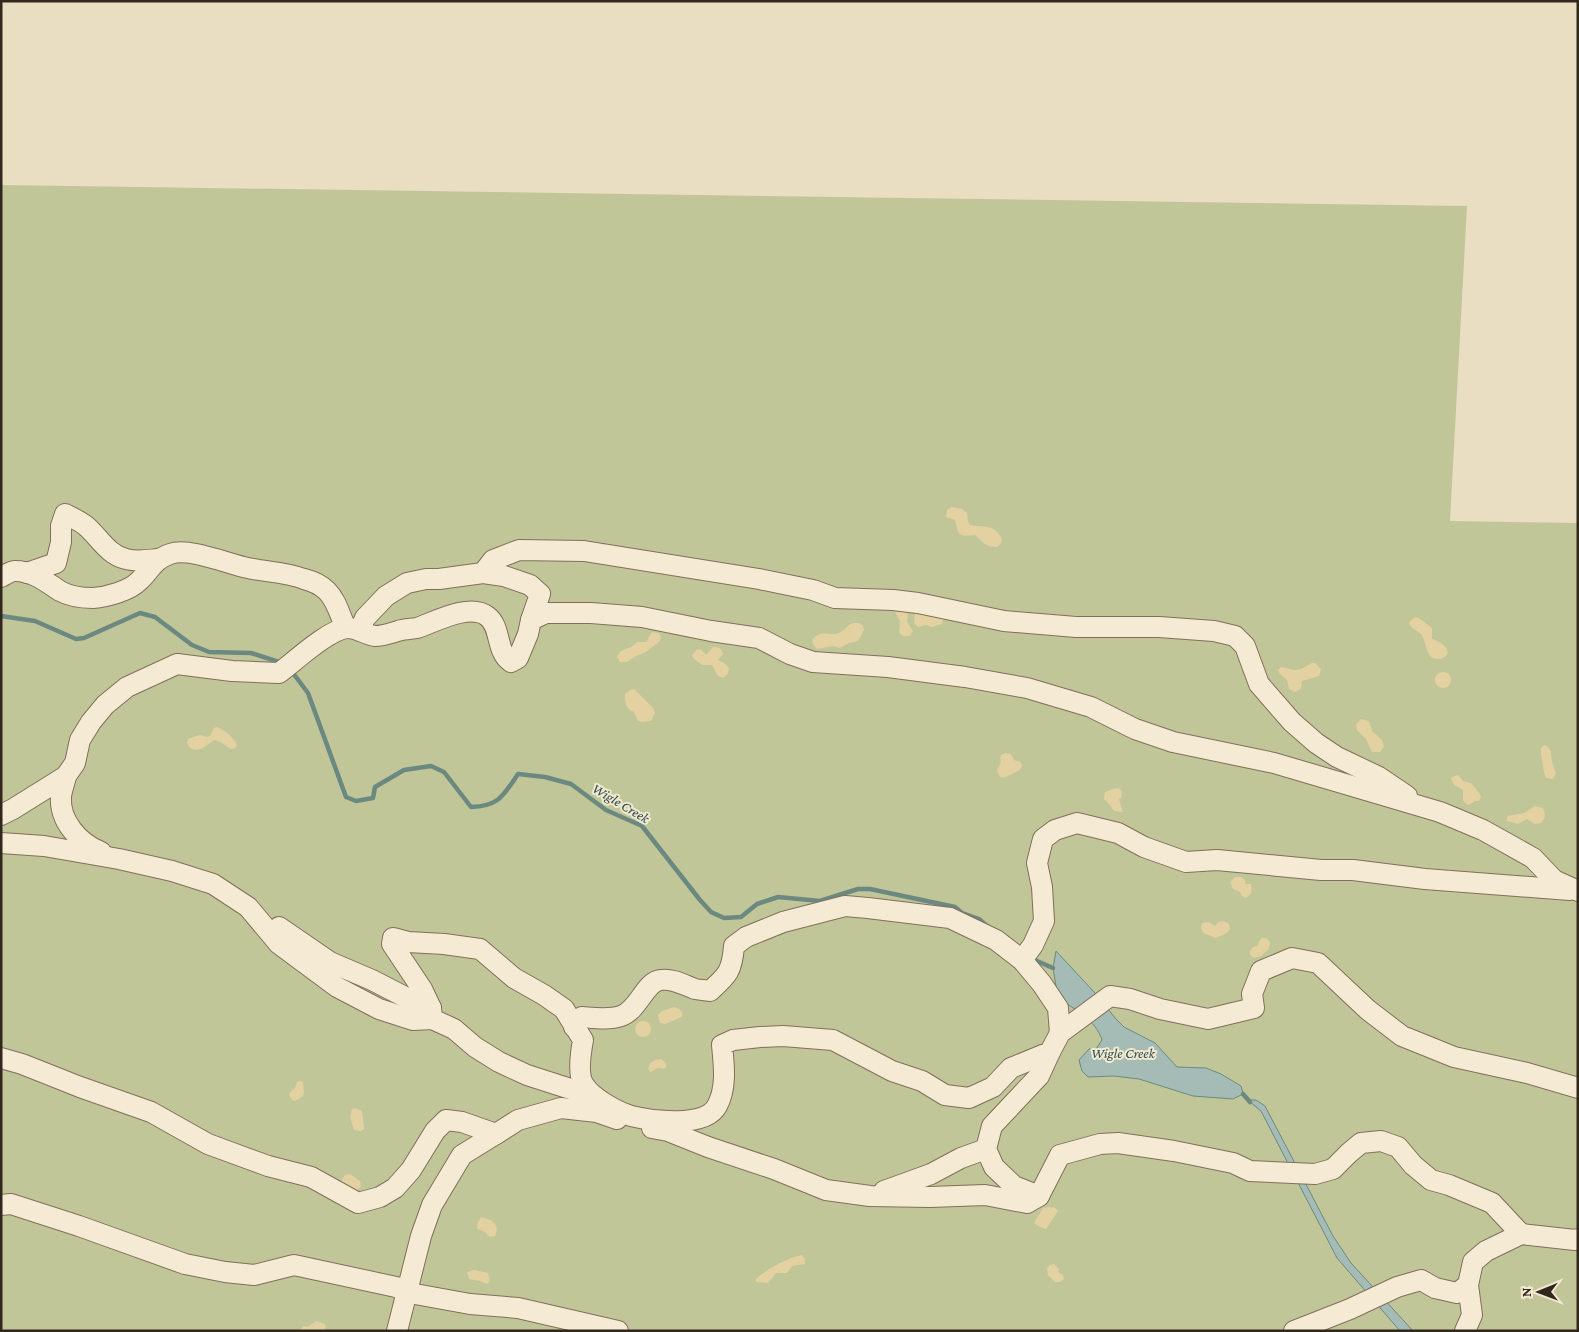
<svg xmlns="http://www.w3.org/2000/svg" width="1579" height="1332" font-family="'Crimson Pro',serif">
<style>
.green{fill:#c0c697}
.sand{fill:#e3d1a1}
.water{fill:#a4bcb5;stroke:#6c8981}
.lines{fill:none;stroke-linecap:round;stroke-linejoin:round}
.stream{stroke:#6c8981;stroke-width:4.5}
.minor-casing{stroke:#816f5b;stroke-width:22}
.minor{stroke:#f5ebd4;stroke-width:20}
.labels{text-anchor:middle;stroke-width:4;stroke-linejoin:round;paint-order:stroke}
.water-label{font-size:14px;font-style:italic;fill:#2e504e;stroke:#f1e8d0}
</style>
<rect width="100%" height="100%" fill="#e9ddc2"/>
<path class="green" d="M1,185L1467,206L1450,521L1578,523V1331H1Z"/>
<g class="sand">
<path d="M952,507L962,509L967,513L968,521L970,525C984,528 994,523 1002,539L1001,543L997,547C986,547 982,542 975,535C957,537 959,535 955,520L946,517L947,510Z"/>
<path d="M894,610H904L908,615L907,622L913,631L909,636H903L899,633L900,621Z"/>
<path d="M915,611L944,617L942,624L932,627L926,625L918,627L914,623Z"/>
<path d="M1415,617L1419,618L1432,628V639C1440,642 1446,644 1448,653C1445,657 1443,659 1438,659C1425,659 1427,642 1421,634C1417,630 1412,629 1409,624L1410,621Z"/>
<path d="M853,623H859L863,626L864,630L858,641L849,643L840,648L833,646L817,649L813,644L812,640C822,628 829,637 839,633C845,630 847,625 853,623Z"/>
<path d="M652,632L659,633L661,637L660,641L646,652L636,656L627,662H620L617,656L621,651L631,647L637,642H646Z"/>
<path d="M713,647C718,647 722,648 723,654L718,660L724,663L729,668L728,674L723,678L718,676L712,665H702L693,658L692,655L696,650L701,649L706,655Z"/>
<path d="M1312,663H1315L1321,669L1319,676L1302,681L1301,689L1295,692L1289,689L1287,680L1280,674L1278,670L1281,667L1294,670L1301,669Z"/>
<circle cx="1443" cy="680" r="8"/>
<path d="M634,689L653,708L655,713L651,721L642,722L638,721L634,712C626,709 625,703 625,694L630,690Z"/>
<path d="M1361,719L1369,721L1372,731L1382,740L1384,747L1380,752H1372L1366,739L1357,730L1356,724Z"/>
<path d="M217,727C226,731 233,737 237,745L235,748L232,749C226,747 220,740 214,740C206,745 200,753 190,748L187,743L188,739L200,735L207,737L210,736L214,728Z"/>
<path d="M1545,745C1554,750 1550,756 1553,765C1554,768 1555,770 1556,773L1553,779L1546,778C1544,774 1540,752 1541,748C1542,747 1543,746 1545,745Z"/>
<path d="M1006,753L1011,754L1014,760L1021,762L1022,767C1018,772 1017,771 1012,774C1004,778 1000,781 997,770L1001,762L1000,758L1001,755Z"/>
<path d="M1458,775L1463,781L1471,783L1480,794L1481,797L1479,801H1475L1469,805L1465,803L1463,800V790L1454,785L1451,779L1452,777Z"/>
<path d="M1116,788L1120,789L1122,792L1121,798L1119,799L1123,812L1114,811L1110,805L1104,799L1105,792Z"/>
<path d="M1535,806L1543,808C1546,813 1545,820 1541,823L1535,824L1527,819L1518,824L1507,821V816L1524,813Z"/>
<path d="M1235,877H1241L1245,880L1246,884H1251C1252,891 1252,894 1246,898L1242,896L1240,892L1233,889L1230,882Z"/>
<path d="M1224,921L1229,924L1230,929L1227,933L1216,938L1203,933L1201,928L1202,923L1209,922L1215,926L1218,922Z"/>
<path d="M1262,938H1266L1270,942L1269,949L1261,956L1254,958L1250,955V951L1253,947L1258,946L1259,941Z"/>
<path d="M674,1007L679,1009L682,1012V1017L665,1024L660,1023L658,1015L662,1011Z"/>
<circle cx="643" cy="1029" r="8"/>
<path d="M661,1059L666,1063V1067L664,1069L658,1068L651,1072L648,1069L650,1063L655,1060Z"/>
<path d="M300,1081L303,1082L304,1093L303,1096L295,1101L292,1100L289,1095L290,1092L295,1088L297,1082Z"/>
<path d="M355,1108L362,1111L364,1129L361,1131L354,1130L350,1117L352,1109Z"/>
<path d="M350,1174L360,1181L361,1186L356,1192L342,1184V1179L345,1175Z"/>
<path d="M1050,1207L1055,1208L1058,1211L1046,1229L1040,1227L1034,1223L1043,1208Z"/>
<path d="M481,1217C491,1219 501,1224 495,1236L490,1237L485,1232L477,1229L478,1222Z"/>
<path d="M802,1255L805,1259V1264L792,1266L787,1273H776L768,1283L757,1282L755,1280C768,1268 785,1259 802,1255Z"/>
<path d="M1054,1264L1059,1269L1058,1272L1063,1275L1064,1279L1060,1282H1055L1048,1275L1047,1268L1050,1265Z"/>
<path d="M474,1270L488,1273L490,1281L487,1284L480,1281L469,1279L467,1272Z"/>
<path d="M316,1321L325,1324L326,1327L323,1331H300L303,1326L308,1327Z"/>
</g>
<g class="water">
<path d="M1056,951L1095,993L1116,1019L1124,1027L1155,1043L1177,1067L1206,1068L1221,1074L1241,1086L1243,1094L1233,1099L1193,1096L1139,1079L1114,1076L1088,1077L1082,1071L1079,1060L1089,1049H1096L1102,1040C1096,1020 1074,1009 1058,998L1053,968Z"/>
<path d="M1250,1100H1256L1265,1106L1333,1236L1351,1263L1413,1331H1400L1337,1258L1261,1111L1250,1102Z"/>
</g>
<g class="lines">
<g class="stream">
<path d="M1,616L35,621L76,639L84,638L140,613L155,617L192,645L209,652L251,653L282,663"/>
<path d="M290,669L308,693L346,797L356,801L373,798L375,787L404,770L431,766L444,772L471,807C499,806 503,796 518,774L545,777L571,784L606,810L642,826L700,900L711,912L724,918L741,917L757,904L778,897L820,901L858,889H870L955,907L962,913L979,919L988,927"/>
<path d="M1030,958L1053,968"/>
<path d="M1243,1094L1250,1102"/>
</g>
<g class="minor-casing">
<g id="minor">
<path d="M27,573L56,563L61,542V526L65,514C73,518 80,521 86,526C99,537 108,555 126,559C136,562 147,560 158,559"/>
<path d="M483,573L493,560L519,550L584,551L759,579L813,590L835,598L893,600L918,603L1004,621L1076,627H1159L1214,631L1235,636L1245,646L1259,684L1292,722L1316,743L1337,757L1379,777L1407,796"/>
<path d="M1,577C5,575 11,571 15,571C33,571 46,582 60,591C69,596 83,598 93,598C107,597 129,591 139,581C151,570 153,560 170,554C189,547 228,564 248,568C266,572 286,572 304,579C312,581 321,585 327,591C337,601 340,616 346,628"/>
<path d="M360,630L365,618L386,596L407,583L426,579H439L483,573L504,576L530,585L540,594L531,620"/>
<path d="M66,776C65,782 62,789 61,796C59,821 79,843 101,852"/>
<path d="M1,815L13,809L66,776L75,763L80,740L91,722L105,705L127,687L177,664L232,671L279,673C295,661 327,631 346,628C356,627 366,635 375,636C383,636 391,633 398,631C404,629 411,629 417,628C435,622 469,603 487,616C502,627 495,651 511,662L518,658L528,634L531,620L546,613H591L642,617L711,631L759,638L790,654L813,662L888,667L965,677L1027,688L1091,707L1135,729L1173,742L1274,763L1440,812L1483,830L1533,858L1554,880L1578,891"/>
<path d="M1,843L44,846L119,859L172,871L213,884L248,907L279,944L337,987L379,1009L413,1020L432,1019L431,1008L422,989L392,944L393,938L408,942L444,944L480,949L514,978L544,995L564,1009L583,1040C581,1051 577,1075 584,1085C592,1098 616,1111 631,1116C652,1121 705,1128 717,1106C727,1088 724,1065 722,1045L733,1040L760,1037L783,1036L833,1040L892,1071L922,1081L945,1095L969,1098L993,1087L1011,1068L1050,1052L1060,1033L1110,996L1130,999L1160,1009L1208,1019L1254,1008L1252,994L1261,971L1292,958L1318,963L1368,1010L1402,1036L1454,1057L1527,1073L1578,1088"/>
<path d="M279,927L330,962L372,980L409,999L431,1008"/>
<path d="M1022,960L1033,945L1044,921L1042,887L1037,863L1043,839L1055,830L1077,823L1118,833L1144,847L1186,862L1217,860L1321,870H1353L1425,879L1570,890"/>
<path d="M432,1019L454,1029L475,1047L499,1062L527,1075L583,1093L595,1099"/>
<path d="M574,1027L582,1017C595,1018 609,1020 621,1016C639,1010 645,981 661,980C672,978 684,985 695,989C700,990 705,990 710,991C728,975 732,971 734,946L746,937L783,922L845,906L868,908L950,918L996,940L1022,960L1042,984L1058,1008L1060,1033"/>
<path d="M1,1058L22,1064L80,1087L151,1112L208,1144L268,1166L311,1177L358,1203L380,1197L395,1188L411,1170L435,1131L446,1120L462,1122L496,1134L518,1120L561,1108L597,1112L617,1119"/>
<path d="M652,1128L668,1131L708,1147L774,1169L826,1190L870,1196L930,1197L985,1195L1027,1203L1039,1196L1060,1155L1100,1144L1118,1143L1174,1151L1233,1163L1250,1171L1315,1174L1333,1169L1349,1153L1361,1143L1381,1141L1398,1147L1413,1165L1431,1180L1449,1185L1492,1203L1521,1234"/>
<path d="M884,1191L931,1174L961,1158L986,1149"/>
<path d="M1039,1196L1014,1186L994,1167L986,1149L992,1126L1039,1076L1050,1052"/>
<path d="M1,1205L11,1204L79,1226L185,1264L225,1272L254,1275L294,1265L396,1287L415,1294L470,1304L518,1308L618,1331"/>
<path d="M397,1331L421,1236L432,1205L462,1155L496,1134"/>
<path d="M1294,1331L1350,1309L1397,1287L1421,1280L1435,1288L1457,1293L1468,1285"/>
<path d="M1465,1331L1472,1315L1468,1285L1473,1262L1486,1251L1521,1234L1575,1240L1578,1239"/>
</g>
</g>
<use href="#minor" class="minor"/>
</g>
<g class="labels">
<g class="water-label">
<text transform="translate(621 803) rotate(31)" y="5">Wigle Creek</text>
<text x="1123" y="1058">Wigle Creek</text>
</g>
</g>
<rect width="1579" height="1332" fill="none" stroke="#32271d" stroke-width="5"/>
<g transform="translate(1539 1292) rotate(269)" stroke="#f1e8d0" stroke-width="4" paint-order="stroke">
<path d="M0-4L9 19L0 12L-9 19Z" fill="#32271d"/>
<text y="-8" font-size="14" font-weight="bold" text-anchor="middle" fill="#32271d">N</text>
</g>
</svg>
